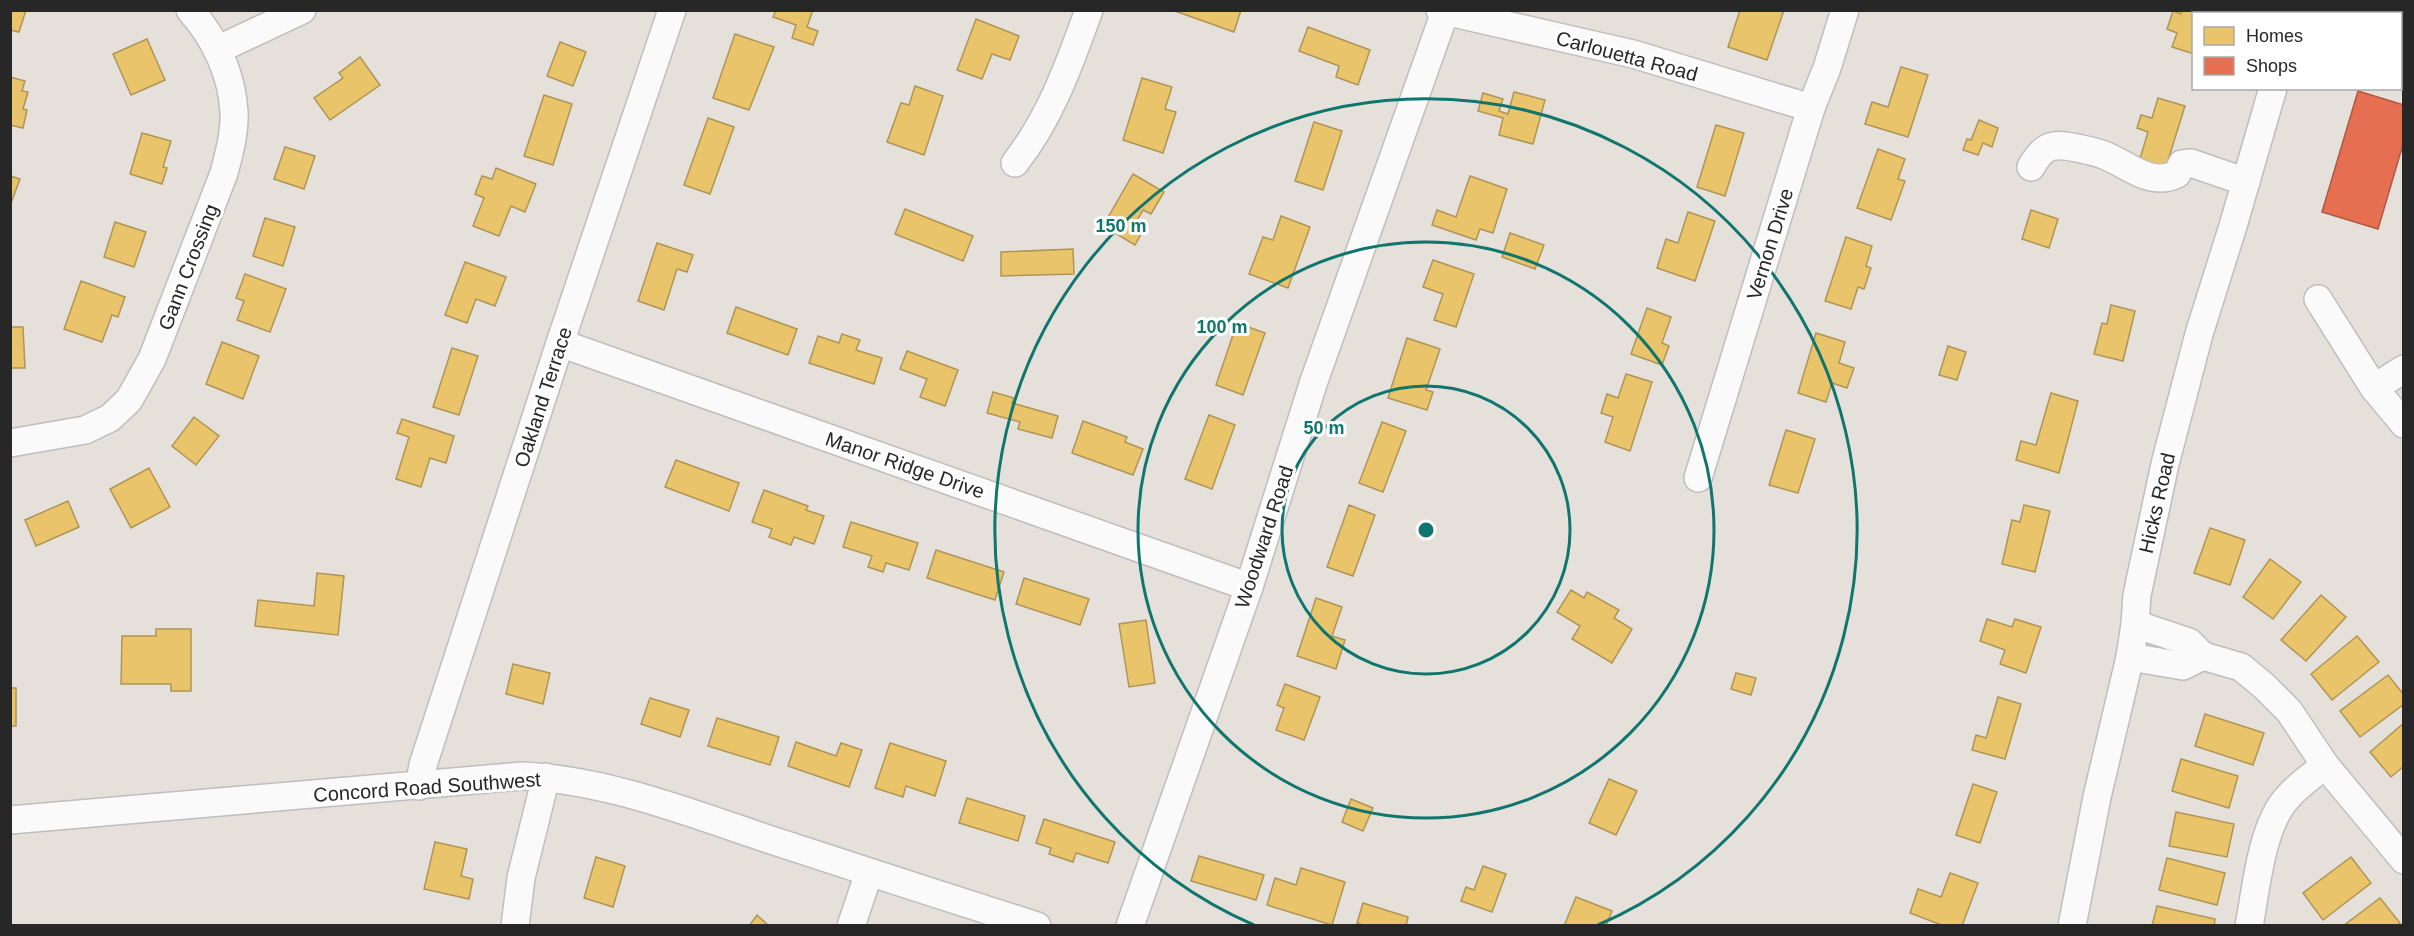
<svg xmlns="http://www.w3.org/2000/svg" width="2414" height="936" font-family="Arial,sans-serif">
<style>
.homes{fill:#e9c46a;stroke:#af9556;stroke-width:1.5}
.shops{fill:#e76f51;stroke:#ad5944;stroke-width:1.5}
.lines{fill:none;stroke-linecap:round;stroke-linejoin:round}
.minor-casing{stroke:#bfbdbd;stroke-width:30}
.minor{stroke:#fbfafa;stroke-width:27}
.ring{fill:none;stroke:#0f766e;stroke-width:3}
.labels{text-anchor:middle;stroke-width:6;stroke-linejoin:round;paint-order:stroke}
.street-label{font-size:20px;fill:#272727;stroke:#fff}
.centre{fill:#0f766e;stroke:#fff;stroke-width:3}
.ring-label{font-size:18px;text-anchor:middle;font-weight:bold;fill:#0f766e;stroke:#fff;stroke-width:6;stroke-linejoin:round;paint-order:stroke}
</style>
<rect width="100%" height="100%" fill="#e6e0db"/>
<g class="homes">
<path d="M10,10H26L19,32L10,30Z"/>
<path d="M776,10H813L807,27L818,31L813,45L792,38L796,25L773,17Z"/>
<path d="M1172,10H1241L1234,32Z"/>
<path d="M1740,10H1784L1767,60L1728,47Z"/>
<path d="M2182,10H2214L2213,14H2194V54L2172,47L2177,33L2167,29L2173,11L2181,14Z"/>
<path d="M976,19L1019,36L1010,60L992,54L982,79L957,70Z"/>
<path d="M1308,27L1370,50L1358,85L1336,77L1339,66L1299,51Z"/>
<path d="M735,34L774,47L749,110L713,98Z"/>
<path d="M147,39L165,80L131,95L113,54Z"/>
<path d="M560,42L586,52L573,86L547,76Z"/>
<path d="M360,57L380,85L330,120L314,98L343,78L339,73Z"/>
<path d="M1901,67L1928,75L1908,137L1865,124L1872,102L1888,107Z"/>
<path d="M10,77L25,81L22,91L28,92L23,109L27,110L23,128L10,125Z"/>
<path d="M1142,78L1172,87L1165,109L1176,112L1163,153L1123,140Z"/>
<path d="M915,86L943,96L924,155L887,142L901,103L909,105Z"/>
<path d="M1514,92L1545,100L1533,144L1499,135L1503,118L1478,111L1483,93L1503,99L1499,111L1508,114Z"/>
<path d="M544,95L572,104L553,165L524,156Z"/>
<path d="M2158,98L2185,106L2165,170L2139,162L2148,132L2137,128L2141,115L2152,118Z"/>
<path d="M708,118L734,127L710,194L684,185Z"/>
<path d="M1979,120L1998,128L1992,147L1983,143L1978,155L1963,150L1967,139L1971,140Z"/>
<path d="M1314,122L1342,131L1323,190L1295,181Z"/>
<path d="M1716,125L1744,133L1725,196L1697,187Z"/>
<path d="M142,133L171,141L163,167L167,168L162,184L130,174Z"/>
<path d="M285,147L315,156L304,189L274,179Z"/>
<path d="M1878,149L1905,159L1898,179L1905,181L1891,220L1857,208Z"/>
<path d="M496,168L536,184L525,212L511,206L499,236L473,226L484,198L475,194L482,176L492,179Z"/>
<path d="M1133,174L1164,192L1151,214L1143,210L1136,222L1145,227L1135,245L1103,226Z"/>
<path d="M10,176L20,179L10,206Z"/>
<path d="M1470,176L1507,189L1493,233L1480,229L1476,240L1432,225L1437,210L1456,217Z"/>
<path d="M905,209L973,236L963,261L895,234Z"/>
<path d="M2031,210L2058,219L2049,248L2022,239Z"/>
<path d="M1688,212L1715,221L1695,281L1657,268L1666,239L1678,243Z"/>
<path d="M1281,216L1310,227L1288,288L1249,274L1263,237L1273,240Z"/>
<path d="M265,218L295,227L283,266L253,256Z"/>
<path d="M115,222L146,232L134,267L104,257Z"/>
<path d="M1510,233L1544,245L1535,269L1502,257Z"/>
<path d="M1846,237L1872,246L1866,266L1871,268L1864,289L1858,287L1851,309L1825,301Z"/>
<path d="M657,243L693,255L687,272L677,269L664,310L638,301Z"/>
<path d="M1073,249L1074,274L1001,276V252Z"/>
<path d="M1433,260L1474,274L1456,327L1434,320L1443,294L1423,287Z"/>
<path d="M465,262L506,277L495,306L476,299L467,323L445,315Z"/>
<path d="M245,274L286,289L270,332L237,320L244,301L236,298Z"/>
<path d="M81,281L125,297L118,317L112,315L102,342L64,329Z"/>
<path d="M2111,305L2135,311L2123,361L2094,354L2102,323L2107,324Z"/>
<path d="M736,307L797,329L788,355L727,333Z"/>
<path d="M1647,308L1671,317L1662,343L1669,346L1662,365L1631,354Z"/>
<path d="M1237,323L1265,333L1243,395L1216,385Z"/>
<path d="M10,327H23L25,368H10Z"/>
<path d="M1816,333L1845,342L1839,363L1854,368L1847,388L1832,383L1826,402L1798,393Z"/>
<path d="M842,334L860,340L856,350L882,358L874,384L809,363L818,336L839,343Z"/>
<path d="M1407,338L1440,349L1426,390L1433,392L1427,410L1388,398Z"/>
<path d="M222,342L259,356L243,399L206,384Z"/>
<path d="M1948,346L1966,352L1957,380L1939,375Z"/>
<path d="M452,348L478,356L459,415L433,407Z"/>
<path d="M907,351L958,370L945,406L920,397L927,379L900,369Z"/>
<path d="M1626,374L1652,382L1630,451L1605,442L1613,417L1601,413L1607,394L1618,398Z"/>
<path d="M993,392L1014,398L1012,403L1058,416L1052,438L1018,429L1020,422L987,413Z"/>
<path d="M2051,393L2078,401L2059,473L2016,460L2021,441L2036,445Z"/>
<path d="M1209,415L1235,425L1212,489L1185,479Z"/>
<path d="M194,417L219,436L196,465L172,446Z"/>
<path d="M402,419L454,436L446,463L430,458L421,487L396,479L409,437L397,433Z"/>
<path d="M1083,421L1127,437L1125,442L1143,449L1133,475L1072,453Z"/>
<path d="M1382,422L1406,431L1383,492L1359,483Z"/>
<path d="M1786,430L1815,439L1798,493L1769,485Z"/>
<path d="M676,460L739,483L729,511L665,487Z"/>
<path d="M149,468L170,507L131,528L110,489Z"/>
<path d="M764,490L808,506L806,510L824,516L814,544L794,537L791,545L769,537L772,529L752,522Z"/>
<path d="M68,501L79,527L36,546L25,520Z"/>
<path d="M1349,505L1375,515L1353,576L1327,567Z"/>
<path d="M2024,505L2050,511L2035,572L2002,564L2012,520L2020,522Z"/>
<path d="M851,522L918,543L909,570L886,563L883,572L868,567L872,556L843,547Z"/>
<path d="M2210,528L2245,540L2230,585L2194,573Z"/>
<path d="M936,550L1004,572L995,600L927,578Z"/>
<path d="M2270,559L2301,582L2273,619L2243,597Z"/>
<path d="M317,573L344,576L338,635L255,626L258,600L314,606Z"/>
<path d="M1024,578L1089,599L1080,625L1016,604Z"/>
<path d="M1571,590L1584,598L1587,592L1619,610L1614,618L1632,629L1612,663L1572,639L1580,626L1557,612Z"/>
<path d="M2321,595L2346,617L2306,661L2281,640Z"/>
<path d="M1316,598L1342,607L1332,636L1345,640L1336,669L1297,656Z"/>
<path d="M1987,619L2012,627L2015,619L2041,627L2026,673L2000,664L2005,650L1980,641Z"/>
<path d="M1146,620L1155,683L1129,687L1119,624Z"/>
<path d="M156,629H191V691H171V684H121L122,636H156Z"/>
<path d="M2357,636L2379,662L2332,700L2311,674Z"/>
<path d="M513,664L550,673L543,704L506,694Z"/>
<path d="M1736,673L1756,678L1751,695L1731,689Z"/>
<path d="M2388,675L2404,695V704L2360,737L2340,711Z"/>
<path d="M1285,684L1320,697L1304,740L1276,730L1284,708L1277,705Z"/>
<rect x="10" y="688" width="6" height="38"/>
<path d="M1998,697L2021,704L2005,759L1972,750L1976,735L1986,738Z"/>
<path d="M650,698L689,710L680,737L641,724Z"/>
<path d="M2205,714L2264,733L2253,765L2195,746Z"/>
<path d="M717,718L779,737L770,765L708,746Z"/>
<path d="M2404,723V766L2391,777L2370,752Z"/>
<path d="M796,742L836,756L841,743L862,750L849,787L788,766Z"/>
<path d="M890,743L946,761L935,796L906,786L903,797L875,788Z"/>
<path d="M2181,759L2238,776L2229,808L2172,791Z"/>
<path d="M1609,779L1637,791L1616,835L1589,823Z"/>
<path d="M1973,784L1997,792L1980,843L1956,835Z"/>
<path d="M967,798L1025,816L1018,841L959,823Z"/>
<path d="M1351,799L1373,808L1363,831L1342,822Z"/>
<path d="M2176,812L2234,824L2227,857L2169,846Z"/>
<path d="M1044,819L1115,842L1108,863L1076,853L1073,862L1049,854L1051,848L1036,843Z"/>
<path d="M435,842L467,849L461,876L473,879L469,899L424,889Z"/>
<path d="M1199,856L1264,875L1256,900L1191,881Z"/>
<path d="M596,857L625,866L613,907L584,898Z"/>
<path d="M2351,857L2371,883L2323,920L2303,893Z"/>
<path d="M2167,858L2225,873L2217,905L2159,890Z"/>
<path d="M1483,866L1506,874L1492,912L1461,901L1466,887L1474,890Z"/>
<path d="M1301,868L1345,882L1332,925L1267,905L1275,878L1296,885Z"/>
<path d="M1950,873L1978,883L1962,926H1944L1910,913L1918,889L1941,897Z"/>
<path d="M1576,897L1612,911L1606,926H1564Z"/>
<path d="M2380,898L2400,923L2396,926H2343Z"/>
<path d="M1363,903L1408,917L1406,926H1366L1357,923Z"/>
<path d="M2157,906L2215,919L2214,926H2152Z"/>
<path d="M757,915L769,926H749Z"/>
</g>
<path class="shops" d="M2358,91L2404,105V141L2378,229L2322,212Z"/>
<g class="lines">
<g class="minor-casing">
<g id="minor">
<path d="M1440,10L1633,54L1811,108"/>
<path d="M2296,14L2297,10"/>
<path d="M217,50L302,10"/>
<path d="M1015,163C1051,117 1069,65 1089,10"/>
<path d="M2031,167C2044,144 2053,143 2077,148C2086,150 2096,152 2104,155C2129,165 2150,187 2177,174L2182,164L2191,163L2246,182"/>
<path d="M2318,299L2374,388L2404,424"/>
<path d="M560,343L1249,587"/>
<path d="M2374,388L2404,369"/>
<path d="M10,443L85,430L110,418L129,400L152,359L224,173C229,154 235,132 234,112C232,74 215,38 190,10"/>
<path d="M1698,478L1811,108L1827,68L1845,10"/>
<path d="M2135,624L2189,642L2203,656L2241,667L2264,686L2289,711L2325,765L2404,860"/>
<path d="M2130,657L2183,666L2203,656"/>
<path d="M419,786L423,765L560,343L672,10"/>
<path d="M10,820L522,776C607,780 688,812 768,839C858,869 947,897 1037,926"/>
<path d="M515,926L521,878L546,777"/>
<path d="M851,926L869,873"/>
<path d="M1130,926L1249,587L1314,381L1445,12"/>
<path d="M2072,926L2097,797L2130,657L2135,624L2137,595L2165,464L2199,334L2233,226L2273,88"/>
<path d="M2249,926C2256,890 2260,841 2279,809C2289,792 2309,778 2325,765"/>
</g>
</g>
<use href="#minor" class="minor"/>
</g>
<g class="ring">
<circle cx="1426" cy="530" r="144"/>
<circle cx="1426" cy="530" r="288"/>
<path d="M1254 925A431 431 0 1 1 1598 925"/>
</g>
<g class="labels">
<g class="street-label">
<text transform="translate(1627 56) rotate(15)" y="7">Carlouetta Road</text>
<text transform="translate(1770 244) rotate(-73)" y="7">Vernon Drive</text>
<text transform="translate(188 267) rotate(-69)" y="7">Gann Crossing</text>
<text transform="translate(543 397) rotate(-72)" y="7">Oakland Terrace</text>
<text transform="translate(905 465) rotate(19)" y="7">Manor Ridge Drive</text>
<text transform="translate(2157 503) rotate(-77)" y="7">Hicks Road</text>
<text transform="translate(1264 537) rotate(-72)" y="7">Woodward Road</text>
<text transform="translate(427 787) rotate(-4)" y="7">Concord Road Southwest</text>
</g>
</g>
<circle cx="1426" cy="530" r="9" class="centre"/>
<g class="ring-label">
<text x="1121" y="232">150 m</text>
<text x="1222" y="333">100 m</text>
<text x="1324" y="434">50 m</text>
</g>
<rect width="2414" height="936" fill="none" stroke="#272727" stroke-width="24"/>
<rect x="2192" y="12" width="210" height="78" fill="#ffffff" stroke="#a9a9a9" stroke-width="1.5"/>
<rect x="2204" y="27" width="30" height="18" fill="#e9c46a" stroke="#a9a9a9" stroke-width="1.5"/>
<text x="2246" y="42" font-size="18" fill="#272727">Homes</text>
<rect x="2204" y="57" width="30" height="18" fill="#e76f51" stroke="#a9a9a9" stroke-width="1.5"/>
<text x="2246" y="72" font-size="18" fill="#272727">Shops</text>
</svg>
